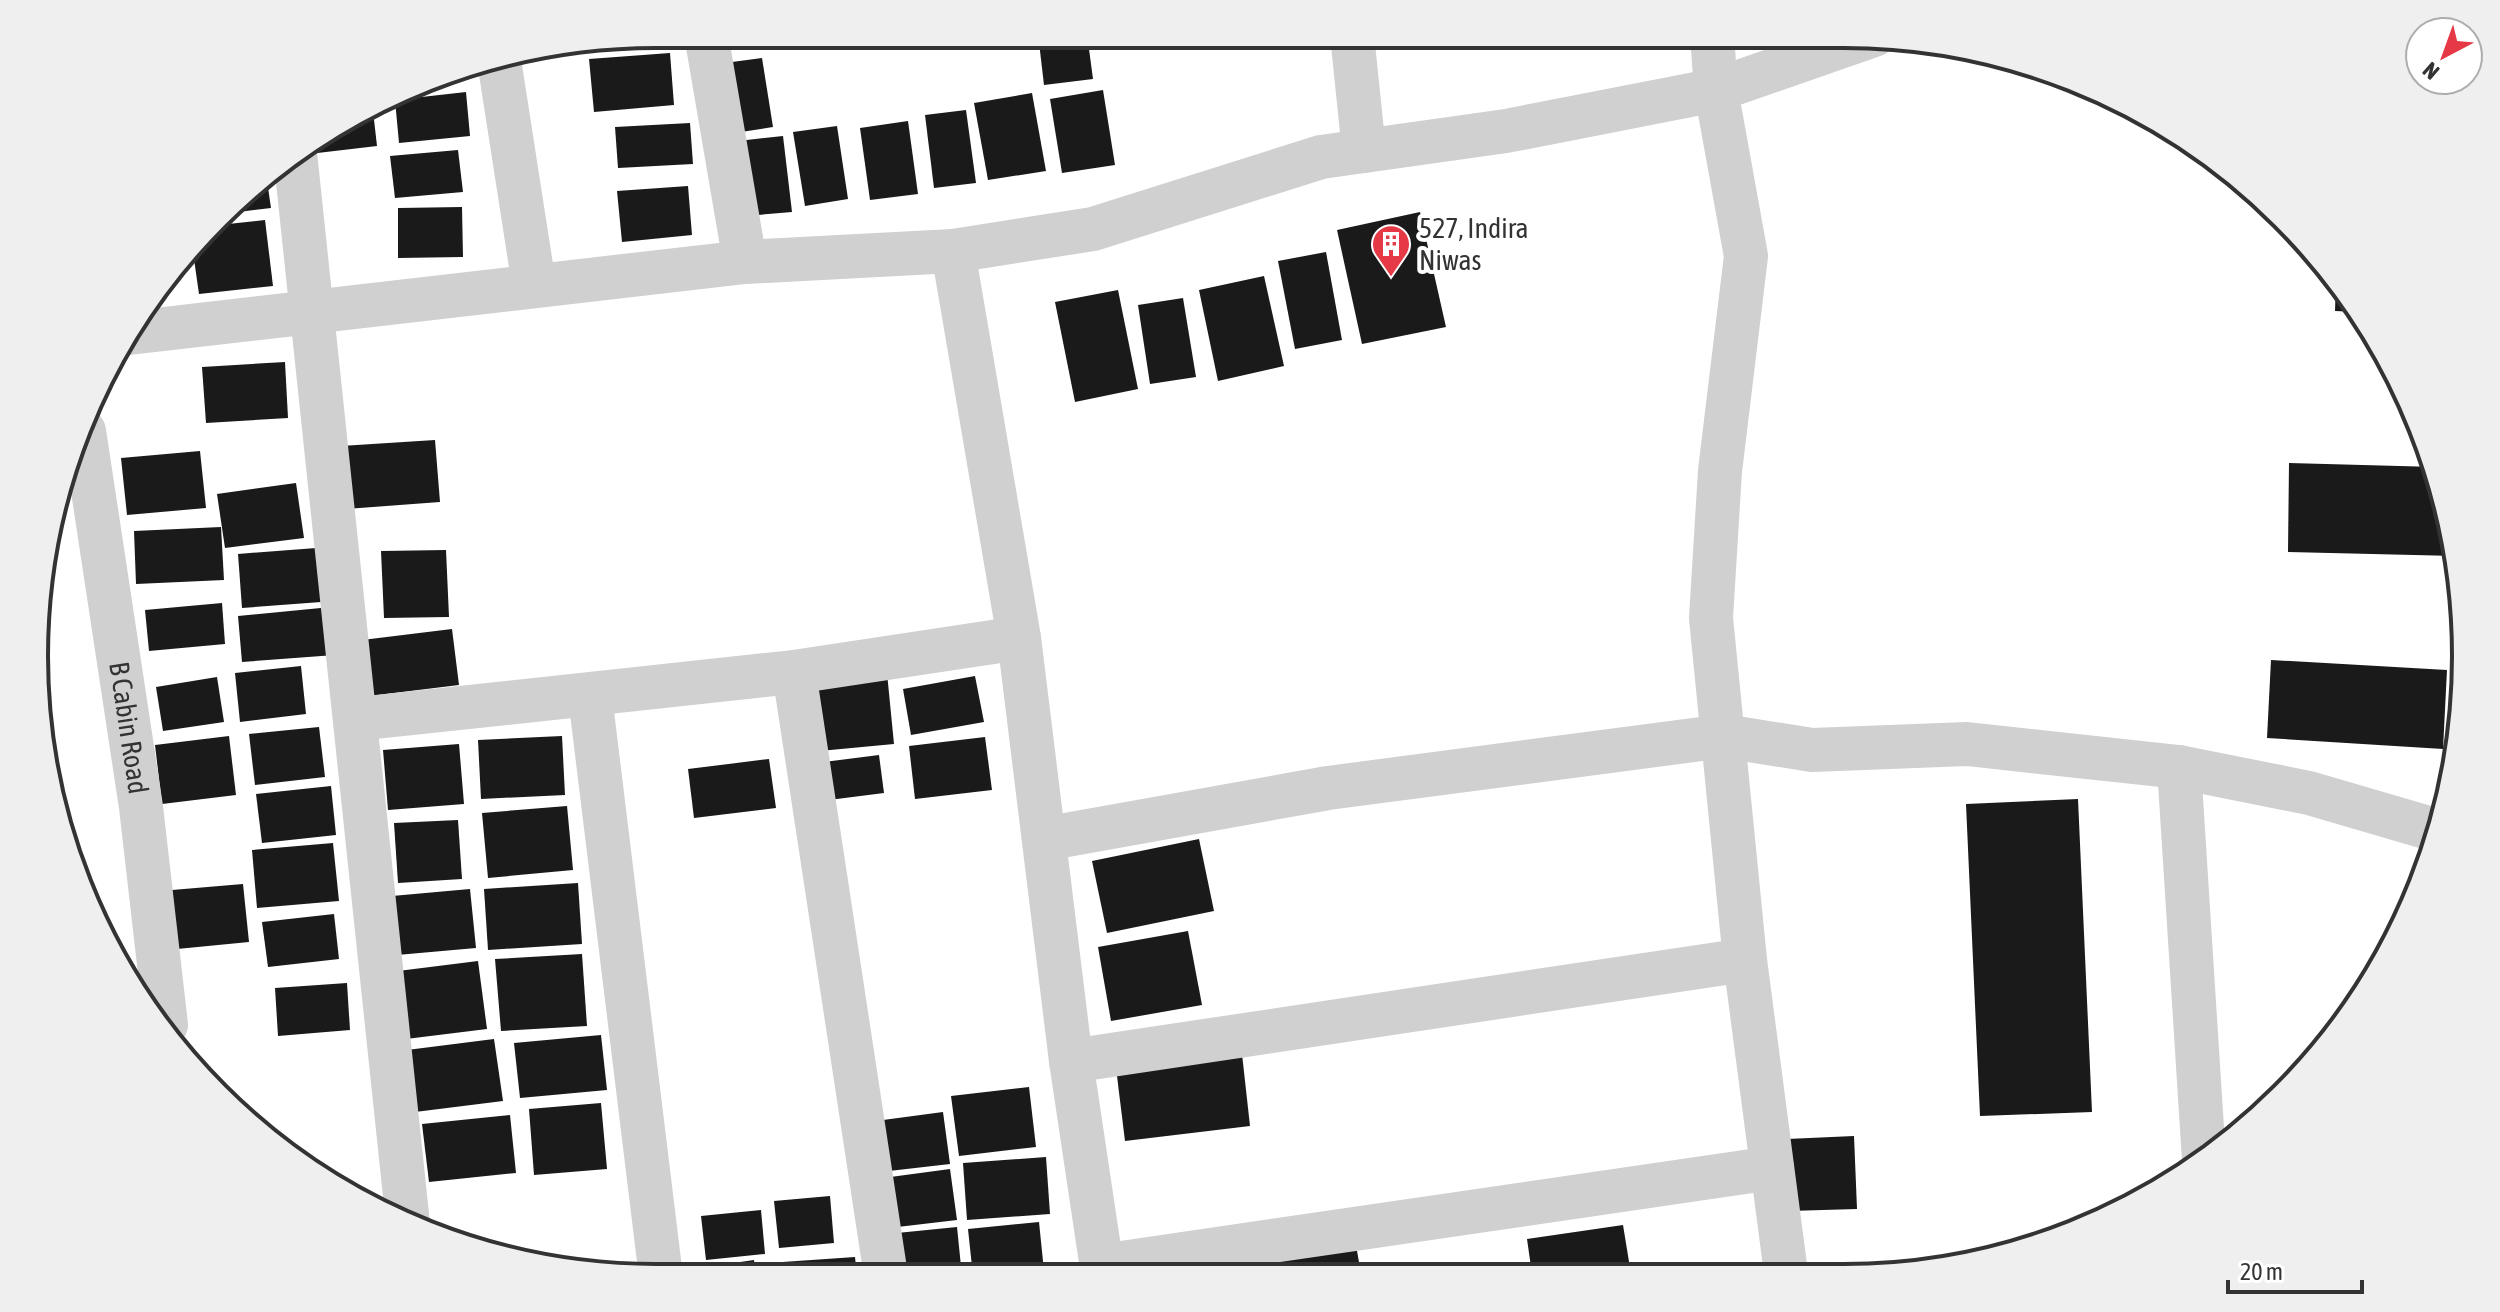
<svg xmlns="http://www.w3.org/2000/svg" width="2500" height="1312" font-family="'Asap Condensed',sans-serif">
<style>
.building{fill:#1a1a1a}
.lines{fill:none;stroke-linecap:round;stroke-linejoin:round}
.minor{stroke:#d0d0d0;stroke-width:44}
.labels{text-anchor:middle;stroke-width:8;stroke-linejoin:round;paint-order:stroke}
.poi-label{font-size:28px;fill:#333;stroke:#fff;text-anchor:start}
.street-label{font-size:28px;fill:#333;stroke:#fff}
.rim{fill:none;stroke:#333;stroke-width:4}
</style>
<rect width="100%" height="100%" fill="#fff"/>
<g class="building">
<path d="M656,34H673V38L614,43Z"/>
<path d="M1038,34H1087L1093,79L1044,85Z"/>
<path d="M670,53L674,105L594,112L589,59Z"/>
<path d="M762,58L773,127L728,134L717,64Z"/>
<path d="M456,67H459V83H426Z"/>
<path d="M1103,90L1115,165L1062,173L1050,99Z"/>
<path d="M466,92L470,136L399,143L395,100Z"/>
<path d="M1032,93L1046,171L988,180L974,103Z"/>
<path d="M966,110L976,183L934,188L925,115Z"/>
<path d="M373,111L377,146L309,154L308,146Z"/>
<path d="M908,121L918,194L870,200L860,128Z"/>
<path d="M690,123L693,164L618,168L615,127Z"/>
<path d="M837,126L848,199L805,206L793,132Z"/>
<path d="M783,136L792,212L746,216L738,141Z"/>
<path d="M458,150L463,192L395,198L390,156Z"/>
<path d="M266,174L271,208L230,213L258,183Z"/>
<path d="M688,186L692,235L622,242L617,191Z"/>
<path d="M462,207L463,257L398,258V208Z"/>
<path d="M1420,212L1446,327L1362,344L1337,230Z"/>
<path d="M265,220L273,286L199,294L193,252L219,225Z"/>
<path d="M1326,252L1342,340L1295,349L1278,261Z"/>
<path d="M1264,276L1284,366L1218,381L1199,290Z"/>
<path d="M2336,280L2359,312L2335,311Z"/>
<path d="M1118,290L1138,389L1075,402L1055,302Z"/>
<path d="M1183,298L1196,377L1150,384L1138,305Z"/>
<path d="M285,362L288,418L206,423L202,367Z"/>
<path d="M435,440L440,502L346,509L341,446Z"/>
<path d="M200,451L206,508L127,515L121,458Z"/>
<path d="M2289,463L2436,467L2456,556L2288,552Z"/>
<path d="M296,483L304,538L225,548L217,494Z"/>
<path d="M221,527L224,580L136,584L134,531Z"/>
<path d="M316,548L321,602L242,608L238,554Z"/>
<path d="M446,550L449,617L384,618L381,551Z"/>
<path d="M222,603L225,644L149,651L145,610Z"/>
<path d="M331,607L335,655L242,662L238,616Z"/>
<path d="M452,629L459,685L361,697L354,641Z"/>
<path d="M2271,660L2447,670L2443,749L2267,738Z"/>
<path d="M301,666L306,714L240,722L235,673Z"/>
<path d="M887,673L894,744L809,752L801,682Z"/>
<path d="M975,676L984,722L911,735L903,689Z"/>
<path d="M217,677L224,722L163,731L156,687Z"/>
<path d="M319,727L325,777L255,785L249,734Z"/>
<path d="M229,736L236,795L162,804L155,745Z"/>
<path d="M562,736L565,795L481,799L478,740Z"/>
<path d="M985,737L992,790L915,799L909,746Z"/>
<path d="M459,744L464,804L388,810L383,750Z"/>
<path d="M879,755L884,793L821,801L816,763Z"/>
<path d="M769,759L776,808L694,818L688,769Z"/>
<path d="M331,786L336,835L262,843L256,794Z"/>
<path d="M2078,799L2092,1112L1980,1116L1966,804Z"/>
<path d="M567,806L573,870L488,878L482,813Z"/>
<path d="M458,820L462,879L398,883L394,823Z"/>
<path d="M1199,839L1214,911L1107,933L1092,861Z"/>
<path d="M333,843L339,901L257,908L252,850Z"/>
<path d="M578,883L582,944L488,950L484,889Z"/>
<path d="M243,884L249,942L177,949L172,890Z"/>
<path d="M470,889L476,948L397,955L392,896Z"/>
<path d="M334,914L339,959L268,967L262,922Z"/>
<path d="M1188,931L1202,1005L1111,1021L1098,947Z"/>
<path d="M582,954L587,1026L501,1031L495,959Z"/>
<path d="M478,961L487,1029L398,1040L390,972Z"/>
<path d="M347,983L350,1030L278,1036L275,988Z"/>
<path d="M601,1035L607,1090L520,1098L514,1043Z"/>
<path d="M494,1039L503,1101L415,1112L407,1050Z"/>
<path d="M1242,1054L1250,1126L1125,1141L1116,1068Z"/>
<path d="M1029,1087L1036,1147L959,1156L951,1096Z"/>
<path d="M601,1103L607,1169L534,1175L529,1109Z"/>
<path d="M943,1112L950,1164L889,1171L883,1120Z"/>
<path d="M510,1115L516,1173L429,1182L422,1124Z"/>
<path d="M1854,1136L1857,1209L1789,1211L1787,1139Z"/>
<path d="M1046,1157L1050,1214L967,1220L963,1163Z"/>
<path d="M950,1169L957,1220L889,1228L883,1178Z"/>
<path d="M830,1196L834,1243L779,1248L774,1201Z"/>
<path d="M761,1210L765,1254L706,1260L701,1216Z"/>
<path d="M1039,1222L1044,1271L973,1276L968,1229Z"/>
<path d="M1623,1225L1631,1274H1532L1527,1239Z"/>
<path d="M957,1227L962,1276H902L897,1233Z"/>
<path d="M1355,1239L1361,1274L1263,1275L1259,1254Z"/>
<path d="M855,1257L857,1276H769L768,1263Z"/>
<path d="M754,1260L756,1276H693L692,1269Z"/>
</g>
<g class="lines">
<g class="minor">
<path d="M706,34L745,262"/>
<path d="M1352,35L1364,151"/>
<path d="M1712,35L1716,90L1746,256L1720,471L1711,618L1745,960L1786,1273"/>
<path d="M499,60L534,285"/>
<path d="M295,153L408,1224"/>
<path d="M953,251L1019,638L1071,1061L1103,1275"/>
<path d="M129,333L745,262L953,251L1093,229L1321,157L1506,131L1716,90L1874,35"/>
<path id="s1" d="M84,431L141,807L166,1025"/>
<path d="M794,672L886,1276"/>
<path d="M590,696L661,1277"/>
<path d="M357,719L794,672L1019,638"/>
<path d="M2179,767L2204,1160"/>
<path d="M1044,839L1328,788L1724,736L1812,750L1967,744L2179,767L2309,793L2439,831"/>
<path d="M1071,1061L1745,960"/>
<path d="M1101,1266L1772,1168"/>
</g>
</g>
<defs>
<g id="building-pin" transform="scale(2)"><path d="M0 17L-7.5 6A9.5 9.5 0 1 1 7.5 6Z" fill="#e63946" stroke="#fff"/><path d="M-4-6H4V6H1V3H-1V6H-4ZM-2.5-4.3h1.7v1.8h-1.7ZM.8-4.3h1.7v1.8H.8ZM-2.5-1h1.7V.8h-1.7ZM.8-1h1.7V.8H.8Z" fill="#fff"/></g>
</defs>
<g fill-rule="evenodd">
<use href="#building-pin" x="1391" y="244"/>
</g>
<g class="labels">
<g class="poi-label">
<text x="1419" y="238">527, Indira<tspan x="1419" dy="32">Niwas</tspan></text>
</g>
<g class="street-label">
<text dy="10" stroke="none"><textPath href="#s1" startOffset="300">B Cabin Road</textPath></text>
</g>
</g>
<path d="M0 0H2500V1312H0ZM656 48H1844A608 608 0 0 1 2452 656V656A608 608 0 0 1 1844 1264H656A608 608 0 0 1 48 656V656A608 608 0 0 1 656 48Z" fill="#efefef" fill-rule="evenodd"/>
<path class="rim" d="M656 48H1844A608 608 0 0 1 2452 656V656A608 608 0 0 1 1844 1264H656A608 608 0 0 1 48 656V656A608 608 0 0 1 656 48Z"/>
<g transform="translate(2444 56) rotate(221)"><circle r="38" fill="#ffffff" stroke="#adadad" stroke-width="2"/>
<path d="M0-6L14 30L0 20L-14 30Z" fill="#e63946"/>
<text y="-12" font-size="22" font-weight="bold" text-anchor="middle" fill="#333333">N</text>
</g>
<path d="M2228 1280v12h134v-12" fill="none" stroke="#333333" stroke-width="4"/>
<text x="2240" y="1280" font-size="24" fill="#333333" stroke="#ffffff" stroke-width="6" paint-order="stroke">20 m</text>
</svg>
